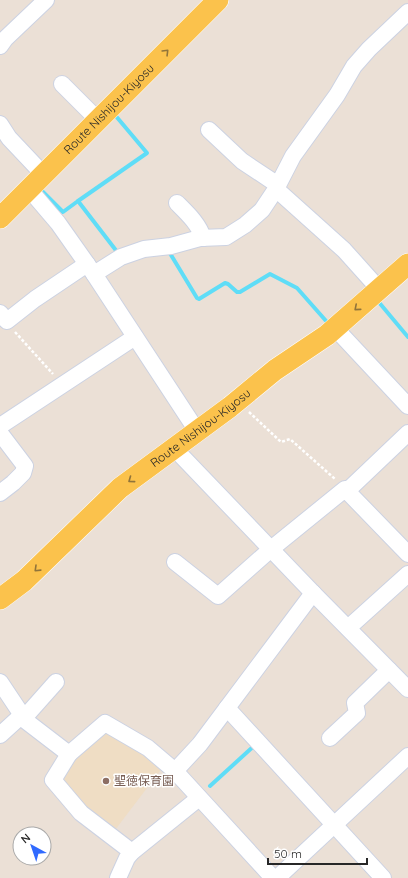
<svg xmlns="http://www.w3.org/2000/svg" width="408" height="878" font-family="Quicksand,'Noto Sans JP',sans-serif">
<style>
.education{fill:#efddc4}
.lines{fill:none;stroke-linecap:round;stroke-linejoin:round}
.stream{stroke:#5fddf7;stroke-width:4}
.minor-casing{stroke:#ccd2e2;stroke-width:18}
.major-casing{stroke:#fff;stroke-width:22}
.path{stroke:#fff;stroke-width:2.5;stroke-dasharray:3 2;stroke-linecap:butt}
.minor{stroke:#fff;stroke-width:16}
.major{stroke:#fbc24c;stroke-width:21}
.oneway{stroke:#91743a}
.education-dot{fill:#8d6e63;stroke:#fff;stroke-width:1.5}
.labels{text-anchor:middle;stroke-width:3;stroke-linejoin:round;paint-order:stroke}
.street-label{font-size:12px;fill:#272727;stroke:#fff}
.education-label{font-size:12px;fill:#785e54;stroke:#fff;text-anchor:start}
</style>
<rect width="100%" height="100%" fill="#ebe0d6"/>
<path class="education" d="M107,730L163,767L112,834L82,811L59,779L75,755Z"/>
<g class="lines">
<g class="stream">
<path d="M39,188L63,212L78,201L118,253"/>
<path d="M78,201L147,153L115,115"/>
<path d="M168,250L197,298L199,299L225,283L228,284L237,292H240L270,274L297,288L327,322"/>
<path d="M377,300L408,337"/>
<path d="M210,786L255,745V746"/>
</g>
<g class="minor-casing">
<g id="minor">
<path d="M0,46L5,39L46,0"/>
<path d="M62,84L98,120"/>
<path d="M0,124L9,138L43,174"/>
<path d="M209,130L242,161L278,185"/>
<path d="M29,189L58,223L94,274L197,431"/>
<path d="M276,189L344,250L379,289"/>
<path d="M177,203C187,213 199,224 203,238"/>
<path d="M94,274L121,257L144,249L171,246L200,238L226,237L245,225L262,210L276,189L293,156L337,95L354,66L369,49L408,12"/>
<path d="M0,313L7,321L35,299L87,264"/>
<path d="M335,328L408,406"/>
<path d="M0,426L135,337"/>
<path d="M0,433L25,466L23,473L13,483L0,493"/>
<path d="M174,448L313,593L408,689"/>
<path d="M347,491L408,433"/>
<path d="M175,562L218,596L271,549L345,489L408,554"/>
<path d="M348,628L408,574"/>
<path d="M0,682L26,721L69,754L105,723L148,748L175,771L273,878"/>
<path d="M227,708L383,878"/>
<path d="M24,718L56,682"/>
<path d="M0,735L22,715"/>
<path d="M330,738L357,713L355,703L389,670"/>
<path d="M69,754L53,780L81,813L132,852"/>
<path d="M175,771L200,744L313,593"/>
<path d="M118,878L127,858L132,852L199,798"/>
<path d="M277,878L408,756"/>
</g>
</g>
<g class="major-casing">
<g id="major">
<path id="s1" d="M0,218L218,0"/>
<path id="s2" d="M0,599L24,581L120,488L230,407L275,370L327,335L408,264"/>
</g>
</g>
<g class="path">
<path d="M15,332L53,374"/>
<path d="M249,412L281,442L290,439L335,479"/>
</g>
<use href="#minor" class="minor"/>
<use href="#major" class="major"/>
</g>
<defs><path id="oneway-chevron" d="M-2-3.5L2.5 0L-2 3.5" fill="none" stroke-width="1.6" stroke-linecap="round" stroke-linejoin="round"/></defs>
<g class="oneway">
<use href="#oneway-chevron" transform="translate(166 52) rotate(-45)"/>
<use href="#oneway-chevron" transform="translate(357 308) rotate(139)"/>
<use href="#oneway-chevron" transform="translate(131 480) rotate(144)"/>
<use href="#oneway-chevron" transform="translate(37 569) rotate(136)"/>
</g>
<circle class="education-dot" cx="106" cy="781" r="4"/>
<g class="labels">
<g class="street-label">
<text dy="4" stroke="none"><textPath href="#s1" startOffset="154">Route Nishijou-Kiyosu</textPath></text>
<text dy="4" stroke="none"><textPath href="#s2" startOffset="264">Route Nishijou-Kiyosu</textPath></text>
</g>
<g class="education-label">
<text x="114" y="785">聖徳保育園</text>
</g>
</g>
<g transform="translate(32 846) rotate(320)"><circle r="19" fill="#ffffff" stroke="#a9a9a9"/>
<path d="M0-3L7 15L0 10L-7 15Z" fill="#306aff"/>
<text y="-6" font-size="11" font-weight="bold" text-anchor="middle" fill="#272727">N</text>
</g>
<path d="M268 858v6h99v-6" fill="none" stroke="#272727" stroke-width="2"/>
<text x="274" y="858" font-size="12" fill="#272727" stroke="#ffffff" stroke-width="3" paint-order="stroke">50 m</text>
</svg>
